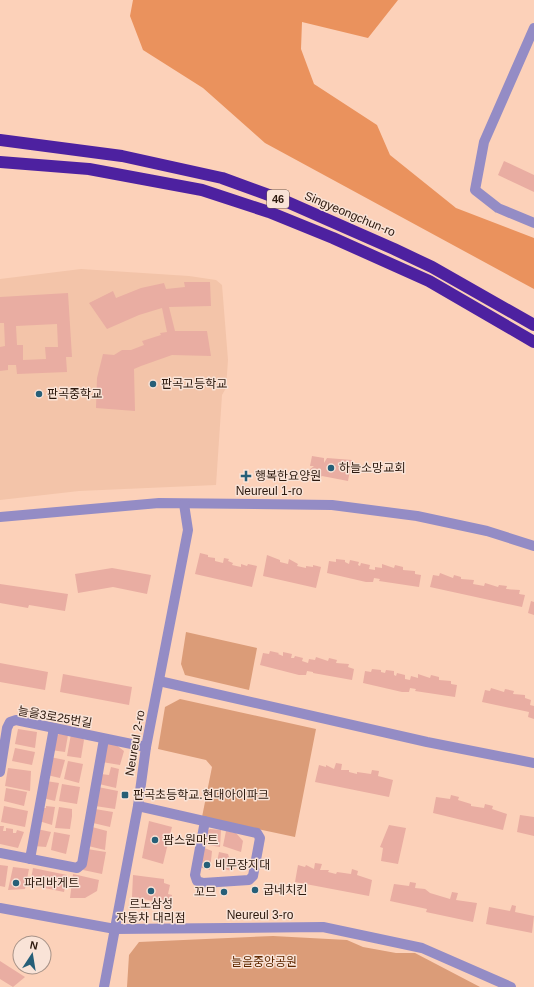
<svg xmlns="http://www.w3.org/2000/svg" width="534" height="987" font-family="Helvetica,'Noto Sans KR',sans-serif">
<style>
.built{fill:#f3c4a9}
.green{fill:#db9c78}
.forest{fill:#ea925d}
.building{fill:#e9ada2;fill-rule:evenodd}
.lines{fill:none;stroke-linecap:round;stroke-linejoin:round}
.minor{stroke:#948cc5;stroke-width:10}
.highway{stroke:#4d21a0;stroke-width:12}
.poi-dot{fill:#265f78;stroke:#f9e3d7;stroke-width:1.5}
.labels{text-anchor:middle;stroke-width:3;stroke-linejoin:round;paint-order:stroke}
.shield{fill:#f9e3d7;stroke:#6a564a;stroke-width:1}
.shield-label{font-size:11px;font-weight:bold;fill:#2c190e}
.street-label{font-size:12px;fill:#2c190e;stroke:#f9e3d7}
.poi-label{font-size:12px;fill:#2c190e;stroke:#f9e3d7;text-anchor:start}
.park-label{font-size:12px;fill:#5f2800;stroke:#f9e3d7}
</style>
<rect width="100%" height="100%" fill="#fcd1b9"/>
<path class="built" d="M81,269L189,276L216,280L222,285L228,360L226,388L222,395L216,485L79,491L0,500V279Z"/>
<g class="green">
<path d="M186,632L257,648L249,690L185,675L181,664Z"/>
<path d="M180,699L316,729L295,837L202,817L212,767L206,760L158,749L165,707Z"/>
<path d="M273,936L347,940L363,947L396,953H415L480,987H127L129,955L139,942Z"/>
</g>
<path class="forest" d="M133,0H398L368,38L302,22L301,49L314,84L377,125L390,155L456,208L534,238V289L265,143L203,88L143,50L130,16Z"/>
<g class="building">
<path d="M504,161L534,175V192L498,175Z"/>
<path d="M184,282H210L211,306L169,307L175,331H207L211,356L172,355L141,366L134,369L135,411L96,408L97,378L103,354L114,355L122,350H131L144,345L142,341L161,335L160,333L167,332L162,308L139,315L107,329L89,303L113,291L116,298L141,288L164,283L166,289L185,287Z"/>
<path d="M68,293L72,357H66L67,372L17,374L16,365H8V370L0,371V347L5,346L4,323H0V297ZM57,324L58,347H45L46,359L23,360V345H17L16,326Z"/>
<path d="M312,456L324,458V463L327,458L352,460L348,481L322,476L315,481L309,470L314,466H310Z"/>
<path d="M200,553L208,555V557L215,558V561L223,563L224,558L229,559L228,561L233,563L232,565L241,567V564L247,566L248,564L257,566L252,587L195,574Z"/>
<path d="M267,555L280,560V562L288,564L289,559L298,564L297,566L306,568V566L313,567V565L321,567L316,588L263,576Z"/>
<path d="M336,559L345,560V562L349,564L350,560L359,562L358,565L360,566L361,563L370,565L369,569L375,570V567L382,568V564L394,568L395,565L403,567V570L415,571V574L421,575L419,587L379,581L380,579L374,578L373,582H366L327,573L329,561L336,562Z"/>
<path d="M112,568L151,575L147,594L113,587L78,593L75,574Z"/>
<path d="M440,573L453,578L454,575L461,577V579L474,580L473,584L484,586L485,583L498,587L499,585L507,586L506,589L520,590L519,594L525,595L522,607L430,587L433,575L439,576Z"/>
<path d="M0,584L68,594L65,611L29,605L28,608L0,603Z"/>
<path d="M531,601L534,602V615L528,613Z"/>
<path d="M270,651L279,653L278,654L283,656V652L292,654L291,658H294L295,656L303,658L302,661L308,663L309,659L315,660L316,657L328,661L329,658L337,660L336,663L349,664L348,667L354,669L352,680L313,673V672L307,671L306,675H299L260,665L263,653L269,654Z"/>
<path d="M0,663L48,672L45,690L0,682Z"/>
<path d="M372,669L381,670V672L385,673L386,670L394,671V675L396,676L397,673L405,675V679L410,680L411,676L418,678V674L430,678L431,675L439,677V680L451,681V684L457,685L455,697L415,691L416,689L410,688L409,692H402L363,683L365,671L371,672Z"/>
<path d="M63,674L132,687L129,705L60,692Z"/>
<path d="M491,688L504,692L505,689L514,691L513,694L525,695V698L531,700L530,705L534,706V719L528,717L529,712L482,702L485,690L490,691Z"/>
<path d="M18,729L37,732L35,748L15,744Z"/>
<path d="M59,734L68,735L65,752L51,750L54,737Z"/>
<path d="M71,734L81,736L84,740L81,758L67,756Z"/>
<path d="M106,744H115L124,751L120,765L102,762Z"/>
<path d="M15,748L35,752L32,765L12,761Z"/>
<path d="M50,757L65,760L60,778L47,775Z"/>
<path d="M68,761L83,764L79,783L64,779Z"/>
<path d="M336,763L342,764L341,770H349V772L357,774V772L371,774L372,770L379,771L378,776L393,780L389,797L315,782L319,765L326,767V765L334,769Z"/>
<path d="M111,767L119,769L116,788L99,784L101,774L109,775Z"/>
<path d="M8,768L31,771L30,791L5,786Z"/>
<path d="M46,781L59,783L55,801L43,798Z"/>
<path d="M62,784L80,787L77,804L59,801Z"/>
<path d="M98,787L118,791L115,809L95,806Z"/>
<path d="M6,788L27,792L24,806L4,801Z"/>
<path d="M451,795L459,797L458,800L471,804V806L484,808L485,804L493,806L492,809L507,814L503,830L433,813L436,797L450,799Z"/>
<path d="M4,806L28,811L25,827L1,822Z"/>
<path d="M46,806L55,807L52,825L39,821L41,808H46Z"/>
<path d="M59,807L72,809V816L70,829L55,828Z"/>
<path d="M95,809L113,812L110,827L93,823Z"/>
<path d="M520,815L534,817V836L517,832Z"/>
<path d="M149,821L172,827L163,864L142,858Z"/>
<path d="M389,825L406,828L398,864L381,861L383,848L380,847Z"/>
<path d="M0,826H4L3,831H6V828L13,829V833H16L17,830L24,832L18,848L0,844Z"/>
<path d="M92,827L107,831L105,850L88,846Z"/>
<path d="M37,829L51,832L46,847L34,846Z"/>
<path d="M210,829L221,830L220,847L203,844L204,833Z"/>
<path d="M226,831L236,833L243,841L241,852L223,846Z"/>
<path d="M54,832L70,835L66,854L51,850Z"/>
<path d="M202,847L212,851L210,870L198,867Z"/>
<path d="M87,849L106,852L102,874L83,870Z"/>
<path d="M219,852L228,854L229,857L239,859L237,866L232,871L216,867Z"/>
<path d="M315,863L322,864L320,870H329L328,872L336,874L337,872L351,874L352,869L358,871L357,875L372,880L369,896L295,882L298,865L305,867L306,865L314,869Z"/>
<path d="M0,865L8,866L5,887L0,886Z"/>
<path d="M13,867L29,869L25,889L8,890Z"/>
<path d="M33,868L67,875L64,892L30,885Z"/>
<path d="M73,874L99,880L97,891L85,898H70Z"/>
<path d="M133,875L164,879V883L170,885L168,894L172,895L170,904L132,897Z"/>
<path d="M410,882L416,883L415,888L425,889L430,893L450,899L452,892L458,893L456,900L477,903L473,922L426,912L427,909L390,901L394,884L409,886Z"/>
<path d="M512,905L516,906L515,912L534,916L532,933L486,924L489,907L510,911Z"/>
<path d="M0,961L25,977L13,987L0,979Z"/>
</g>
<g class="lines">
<g class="minor">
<path d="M534,28L484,142L475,190L498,208L534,223"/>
<path d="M0,517L159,503L332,505L417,516L487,531L534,546"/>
<path d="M159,681L427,742L534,763"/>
<path d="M0,772L7,728L10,722L16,720L146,747"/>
<path d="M138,806L257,833L260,838L253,876L249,880L203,883L197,881L195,875L205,821"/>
<path d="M0,853L77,868L82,864L104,739"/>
<path d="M30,859L54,728"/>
<path d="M0,908L115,929L323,927L422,948L511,987"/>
<path d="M104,987L138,806L146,747L188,530L184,504"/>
</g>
<g class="highway">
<path d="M0,140L122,156L222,178L285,201L394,249L432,267L534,325"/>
<path d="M0,162L89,169L202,190L269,212L333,238L429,281L534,342"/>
</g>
</g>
<g class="poi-dot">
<circle cx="153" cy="384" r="4"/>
<circle cx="39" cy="394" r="4"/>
<circle cx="331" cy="468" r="4"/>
<path d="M244 470h4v4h4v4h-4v4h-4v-4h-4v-4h4z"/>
<rect x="121" y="791" width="8" height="8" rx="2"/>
<circle cx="155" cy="840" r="4"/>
<circle cx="207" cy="865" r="4"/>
<circle cx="16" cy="883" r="4"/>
<circle cx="255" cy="890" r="4"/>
<circle cx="151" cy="891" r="4"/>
<circle cx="224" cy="892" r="4"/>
</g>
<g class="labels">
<rect class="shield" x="267" y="190" width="22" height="18" rx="3"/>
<g class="shield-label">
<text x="278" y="203">46</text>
</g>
<g class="street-label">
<text transform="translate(350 214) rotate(23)" y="4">Singyeongchun-ro</text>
<text x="269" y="495">Neureul 1-ro</text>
<text transform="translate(55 717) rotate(10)" y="4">늘을3로25번길</text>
<text transform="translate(135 743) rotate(-80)" y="4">Neureul 2-ro</text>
<text x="260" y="919">Neureul 3-ro</text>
</g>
<g class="poi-label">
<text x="161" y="388">판곡고등학교</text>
<text x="47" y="398">판곡중학교</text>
<text x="339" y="472">하늘소망교회</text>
<text x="255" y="480">행복한요양원</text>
<text x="133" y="799">판곡초등학교.현대아이파크</text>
<text x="163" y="844">팜스원마트</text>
<text x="215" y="869">비무장지대</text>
<text x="24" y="887">파리바게트</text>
<text x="263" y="894">굽네치킨</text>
<text x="216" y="896" text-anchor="end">꼬므</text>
<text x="151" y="908" text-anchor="middle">르노삼성<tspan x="151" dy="14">자동차 대리점</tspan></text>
</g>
<g class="park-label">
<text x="264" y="966">늘을중앙공원</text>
</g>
</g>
<g transform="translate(32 955) rotate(12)"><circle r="19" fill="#f9e3d7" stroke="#a79287"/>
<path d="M0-3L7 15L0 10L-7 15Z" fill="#265f78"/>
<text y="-6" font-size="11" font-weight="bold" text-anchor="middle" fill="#2c190e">N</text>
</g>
</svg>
